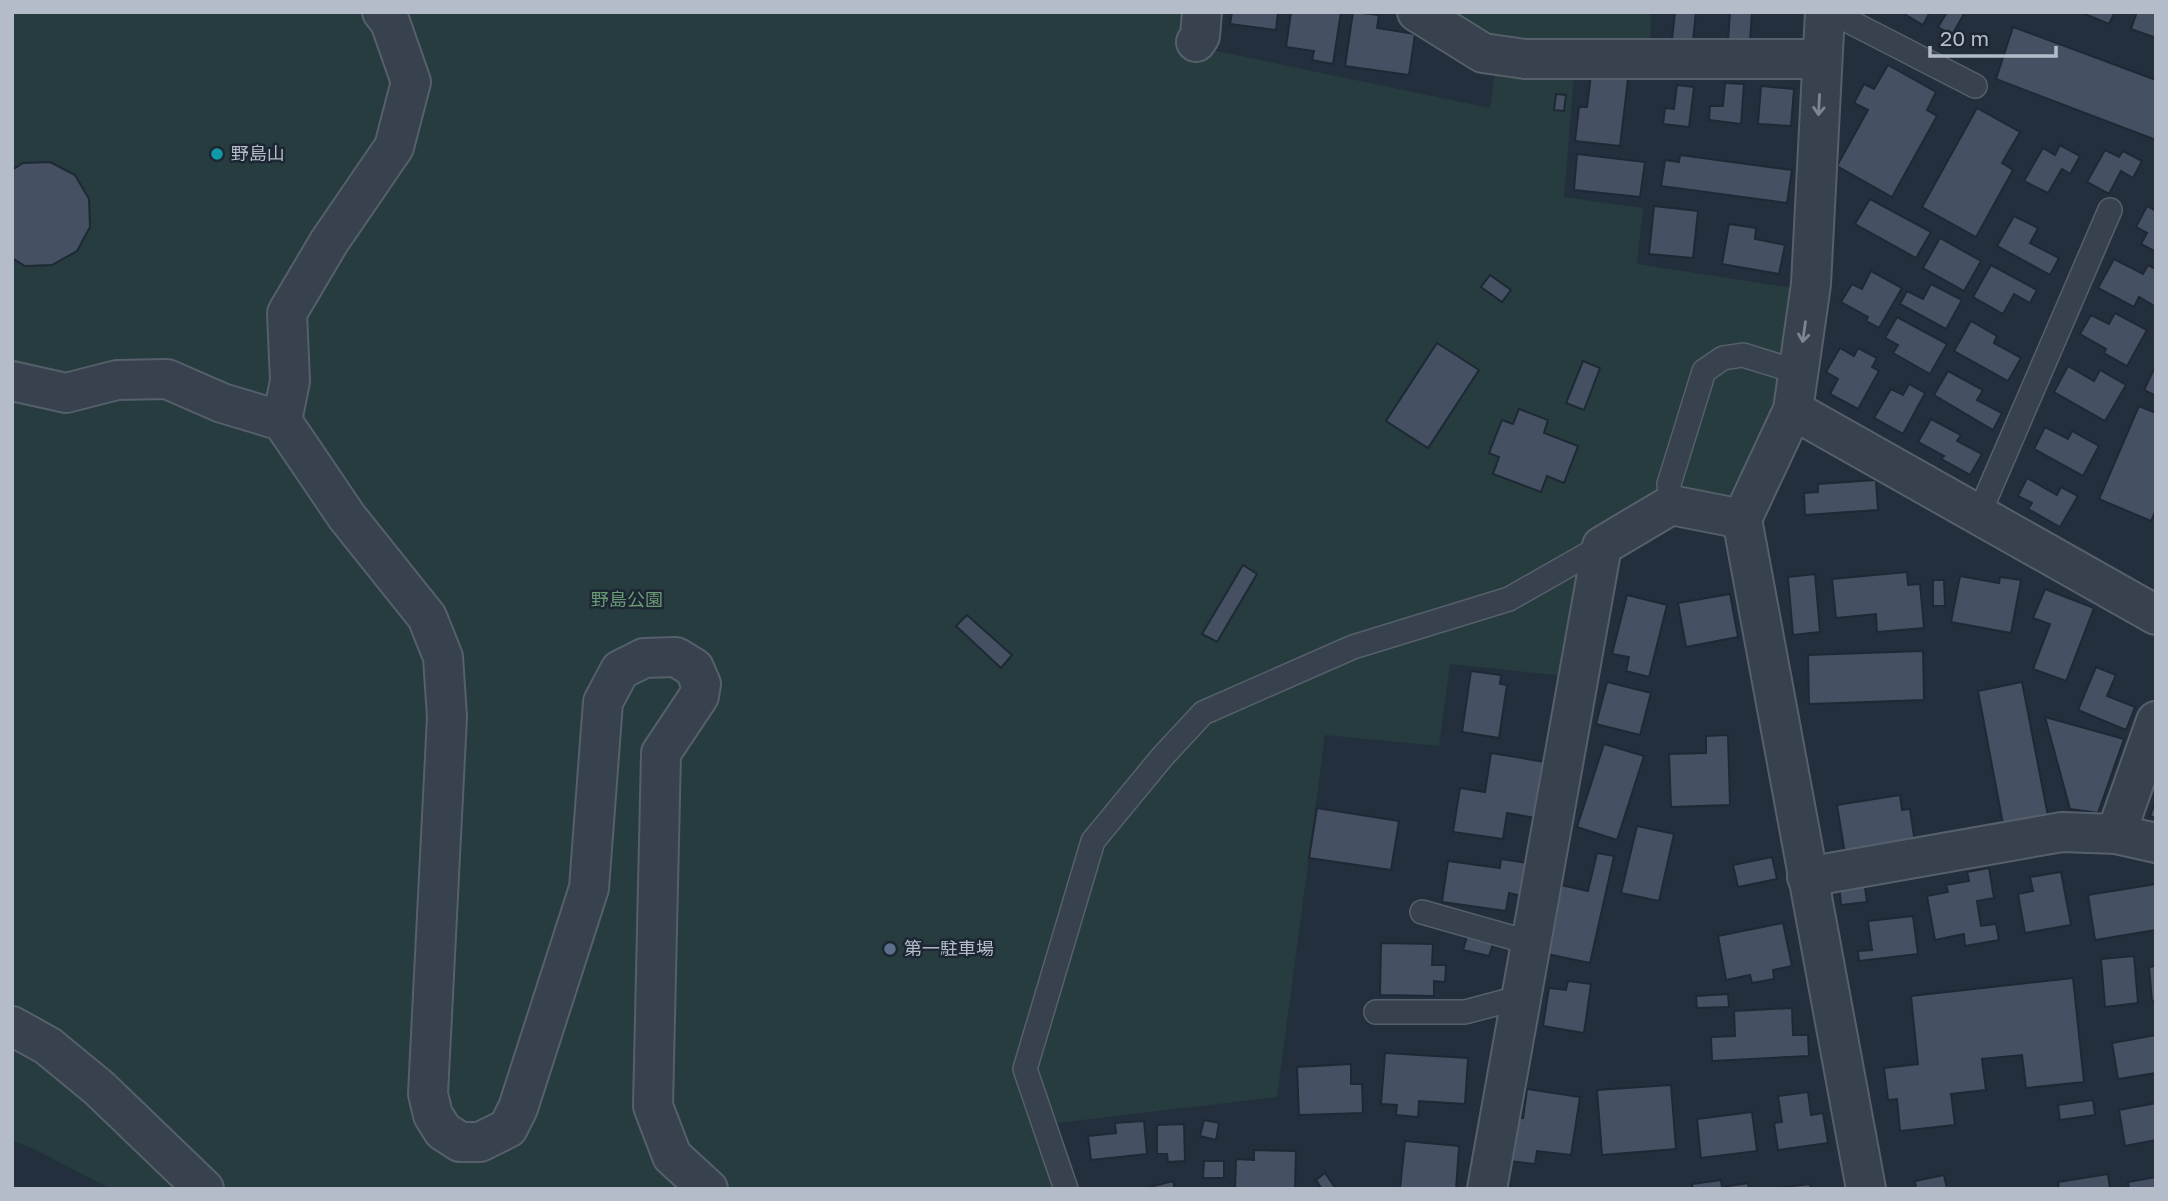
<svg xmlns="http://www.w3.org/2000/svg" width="2168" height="1201" font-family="'Golos Text','Noto Sans JP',sans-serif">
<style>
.green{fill:#263c3f}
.building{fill:#455162;stroke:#1f2835;stroke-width:2}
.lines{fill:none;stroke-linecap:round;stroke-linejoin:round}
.lane-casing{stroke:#565f6c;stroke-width:26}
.street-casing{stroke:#565f6c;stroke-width:42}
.lane{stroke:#38414e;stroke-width:23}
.street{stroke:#38414e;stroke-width:38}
.oneway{stroke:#7c8592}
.culture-dot{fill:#0f9aa8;stroke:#1d2633;stroke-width:2.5}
.service-dot{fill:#5c6f8a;stroke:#1d2633;stroke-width:2.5}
.labels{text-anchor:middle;stroke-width:5;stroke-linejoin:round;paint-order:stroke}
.poi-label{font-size:18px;fill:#b4bcc9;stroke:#1d2633;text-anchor:start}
.park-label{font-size:18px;fill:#6b9a76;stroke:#1d2633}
</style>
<rect width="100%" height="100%" fill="#242f3e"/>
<g class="green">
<path d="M12,12H1194L1202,48L1490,108L1495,75L1574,74L1564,197L1643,208L1637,264L1793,288L1775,405L1727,499L1587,545L1564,676L1450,664L1439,746L1325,735L1277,1097L1032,1126L1053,1189H111L32,1148L12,1141Z"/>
<path d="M1442,12H1651L1650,40L1508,47Z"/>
</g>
<g class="building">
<path d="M1232,12H1278L1276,30L1230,24Z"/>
<path d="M1291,12H1341L1333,64L1312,60L1314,51L1286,47Z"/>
<path d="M1353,12L1379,15L1377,28L1415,34L1409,75L1345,66Z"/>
<path d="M1675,12H1696L1693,41L1672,39Z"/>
<path d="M1730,12H1752L1750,41L1728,40Z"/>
<path d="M1901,12H1930L1923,25Z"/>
<path d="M1943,12H1965L1952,35L1938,27L1946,14Z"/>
<path d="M2080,12H2115L2109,24Z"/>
<path d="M2137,12H2156V38L2131,29Z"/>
<path d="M2013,27L2156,80V140L1996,79Z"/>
<path d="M1888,65L1936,92L1927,110L1937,116L1892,197L1837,166L1868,110L1854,103L1864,84L1874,89Z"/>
<path d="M1591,75L1628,79L1620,146L1575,141L1579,107H1587Z"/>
<path d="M1725,83L1744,84L1741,124L1709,120L1710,106H1723Z"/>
<path d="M1677,85L1694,87L1689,127L1663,124L1665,108L1674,109Z"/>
<path d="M1761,86L1794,89L1791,126L1758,124Z"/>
<path d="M1556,94L1566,95L1564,111L1554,110Z"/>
<path d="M1977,108L2020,132L2002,163L2013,170L1976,237L1922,207Z"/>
<path d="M2060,145L2080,156L2070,174L2062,169L2048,193L2024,181L2043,148L2055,155Z"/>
<path d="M2105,150L2119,157L2123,151L2142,161L2133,178L2121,171L2109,194L2087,182Z"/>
<path d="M1577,154L1645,162L1640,197L1574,190Z"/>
<path d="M1680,155L1792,170L1787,203L1661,186L1665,160L1679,162Z"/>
<path d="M50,162L75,175L89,199L90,227L77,251L52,265L25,266L12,258V170L23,163Z"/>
<path d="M1870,199L1931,232L1916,258L1855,224Z"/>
<path d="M1654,206L1698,211L1693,258L1649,254Z"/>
<path d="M2147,206L2156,211V252L2141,244L2147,233L2136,227Z"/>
<path d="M2014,216L2038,228L2030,243L2059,258L2050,275L1997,246Z"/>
<path d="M1729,224L1756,228L1755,239L1785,245L1779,274L1722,264Z"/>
<path d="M1940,238L1981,261L1964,291L1923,268Z"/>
<path d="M2114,259L2143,274L2148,265L2156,269V307L2139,297L2134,307L2098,288Z"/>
<path d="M1991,265L2037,290L2030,303L2014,294L2003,314L1973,297Z"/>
<path d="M1871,271L1902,288L1879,328L1866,321L1868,317L1841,302L1852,284L1862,289Z"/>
<path d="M1490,275L1511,290L1502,302L1481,287Z"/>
<path d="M1931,284L1962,300L1946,329L1900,304L1907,291L1923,299Z"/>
<path d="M2115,313L2147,330L2127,366L2104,353L2106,349L2080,334L2091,315L2109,324Z"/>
<path d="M1897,317L1947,344L1930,374L1893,353L1898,345L1885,338Z"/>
<path d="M1971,321L1997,336L1994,343L2021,358L2008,381L1954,351Z"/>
<path d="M1437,343L1479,370L1428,448L1386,421Z"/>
<path d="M1840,348L1854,356L1858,348L1877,358L1872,367L1879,371L1858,409L1830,394L1838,379L1826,372Z"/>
<path d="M1583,361L1600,368L1584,410L1566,403Z"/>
<path d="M2156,365V396L2144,390Z"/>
<path d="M2068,366L2094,381L2100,370L2126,385L2105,421L2054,392Z"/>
<path d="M1948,371L1983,390L1977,400L2002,413L1993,430L1934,395Z"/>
<path d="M1909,384L1925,393L1903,434L1874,418L1891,389L1903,395Z"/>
<path d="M2139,406L2156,413V510L2151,521L2099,499Z"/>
<path d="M1519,409L1548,420L1544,433L1578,446L1564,483L1547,476L1541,492L1493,474L1499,457L1489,453L1502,420L1513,424Z"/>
<path d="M1931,419L1961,435L1957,441L1982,454L1970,475L1941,459L1944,456L1918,442Z"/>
<path d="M2045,427L2068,439L2072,431L2099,446L2083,476L2034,449Z"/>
<path d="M2027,478L2057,495L2061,487L2078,496L2060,527L2028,509L2032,503L2018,496Z"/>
<path d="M1876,480L1878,510L1805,515L1804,493L1818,492V484Z"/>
<path d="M1243,565L1257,574L1217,642L1202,634Z"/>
<path d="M1907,572L1908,585L1920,584L1924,628L1877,632L1876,614L1836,618L1832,579Z"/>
<path d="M1815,574L1820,632L1793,635L1788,577Z"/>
<path d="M1960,576L1999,583L2000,577L2021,580L2011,633L1951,622Z"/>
<path d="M1933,580H1944L1945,606H1933Z"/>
<path d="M2045,589L2094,608L2066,681L2033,669L2050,624L2033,618Z"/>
<path d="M1730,594L1738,637L1686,647L1678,603Z"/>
<path d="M1627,595L1667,605L1649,677L1626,671L1629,657L1612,654Z"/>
<path d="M967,615L1012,655L1001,668L956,626Z"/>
<path d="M1923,651L1924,700L1809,704L1808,655Z"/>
<path d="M2096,667L2116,675L2107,696L2135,707L2126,730L2078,710Z"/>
<path d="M1471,671L1501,675L1500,684L1507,685L1499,738L1462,732Z"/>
<path d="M1607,682L1651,693L1640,735L1596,724Z"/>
<path d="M2022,682L2048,816L2003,824L1978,691Z"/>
<path d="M2045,717L2124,739L2098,813L2070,809Z"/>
<path d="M1728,735L1730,805L1671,807L1669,754L1706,753V736Z"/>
<path d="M1604,744L1644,756L1617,840L1577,827Z"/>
<path d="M1491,753L1545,762L1536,818L1507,813L1503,839L1453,832L1460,788L1485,792Z"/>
<path d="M1900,795L1902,810L1910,809L1915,843L1845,854L1837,805Z"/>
<path d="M2156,800V818L2150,816Z"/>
<path d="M1317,808L1399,821L1391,870L1309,858Z"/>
<path d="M1637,826L1674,834L1659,901L1621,893Z"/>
<path d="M1597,853L1614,856L1590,963L1547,954L1561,885L1588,891Z"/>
<path d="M1772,857L1777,879L1738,887L1733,865Z"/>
<path d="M1501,859L1527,863L1522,896L1509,893L1506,911L1442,902L1448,861L1500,868Z"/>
<path d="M1989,868L1994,898L1977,901L1981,926L1996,924L1999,940L1965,946L1964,934L1935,940L1927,896L1948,892L1946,885L1969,881L1967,872Z"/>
<path d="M2061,872L2071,925L2025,933L2018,894L2033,891L2030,877Z"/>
<path d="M1864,880L1867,902L1841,905L1839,883Z"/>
<path d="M2156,884V930L2095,940L2088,895Z"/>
<path d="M1913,916L1918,954L1859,961L1858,951L1872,950L1868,921Z"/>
<path d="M1783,923L1792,966L1773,970L1774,979L1752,983L1750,975L1726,980L1718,936Z"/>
<path d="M1467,937L1493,944L1489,956L1463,950Z"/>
<path d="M1381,943L1433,944L1432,965H1446L1445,982L1434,981V996L1380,995Z"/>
<path d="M2134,956L2138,1003L2105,1007L2101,959Z"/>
<path d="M2156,966V1000L2152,1001L2149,967Z"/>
<path d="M2073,978L2084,1082L2026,1088L2022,1055L1982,1059L1986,1090L1951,1094L1955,1125L1900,1131L1897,1099L1888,1100L1884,1068L1918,1064L1911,996Z"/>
<path d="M1568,981L1591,984L1584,1033L1543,1026L1549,988L1566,990Z"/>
<path d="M1728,994L1729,1007L1697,1008L1696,996Z"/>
<path d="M1792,1008L1793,1035H1808L1809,1056L1712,1061L1711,1037L1735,1036L1734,1011Z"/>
<path d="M2156,1035V1073L2118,1079L2112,1043Z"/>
<path d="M1385,1053L1468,1058L1465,1104L1419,1101L1418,1117L1396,1115L1397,1105L1381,1104Z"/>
<path d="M1351,1064V1084H1362L1363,1113L1299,1115L1297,1067Z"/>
<path d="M1671,1085L1676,1149L1602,1155L1597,1090Z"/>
<path d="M1527,1089L1580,1097L1571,1155L1537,1151L1535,1164L1510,1161L1517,1117L1523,1118Z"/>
<path d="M1808,1092L1811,1115L1823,1113L1828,1143L1778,1150L1774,1123L1782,1122L1778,1096Z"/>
<path d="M2093,1100L2095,1115L2060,1120L2058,1105Z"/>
<path d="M2156,1103V1140L2125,1146L2119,1110Z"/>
<path d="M1752,1112L1757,1151L1701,1158L1697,1119Z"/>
<path d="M1204,1120L1219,1123L1216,1140L1200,1136Z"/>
<path d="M1144,1121L1147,1154L1091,1160L1088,1136L1116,1133L1115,1123Z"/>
<path d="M1184,1124L1185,1161L1168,1162L1167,1154H1157V1125Z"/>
<path d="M1405,1141L1459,1146L1456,1189H1400Z"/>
<path d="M1254,1150L1296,1151L1295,1189H1235L1236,1159L1254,1160Z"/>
<path d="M1204,1161H1224V1178H1203Z"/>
<path d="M1325,1173L1336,1189H1322L1316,1180Z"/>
<path d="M2108,1174L2110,1189H2059L2058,1182Z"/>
<path d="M1944,1175L1947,1189H1916L1915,1181Z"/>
<path d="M2156,1177V1189H2129L2128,1182Z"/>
<path d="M1721,1180L1722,1187L1748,1183L1749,1189H1693L1692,1184Z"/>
<path d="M1173,1181L1175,1189H1142Z"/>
<path d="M1810,1184L1811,1189H1768Z"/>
</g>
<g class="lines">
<g class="lane-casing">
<g id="lane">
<path d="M1831,12L1975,86"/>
<path d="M1671,505L1669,484L1704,371L1723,358L1743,355L1798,372"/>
<path d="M1979,514L2110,210"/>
<path d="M1422,912L1531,943"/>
<path d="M1376,1012H1465L1521,997"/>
<path d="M1066,1189L1025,1069L1093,841L1163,756L1203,713L1353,647L1509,599L1602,546"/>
</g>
</g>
<g class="street-casing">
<g id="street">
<path d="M1417,12L1483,53L1525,59H1821"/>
<path d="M1825,12L1811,284L1793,410L1742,519L1866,1189"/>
<path d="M1196,42L1200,36L1202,12"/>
<path d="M12,381L66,393L117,380L167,379L222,403L282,421L347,517L427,617L443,657L447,717L428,1094L433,1115L443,1131L460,1142H480L508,1128L518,1108L589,888L603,702L620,670L644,658L676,657L694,668L701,684L699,696L661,753L653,1106L672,1156L708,1189"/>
<path d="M1793,410L2156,615"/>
<path d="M282,421L290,381L287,313L329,242L394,147L411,82L390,22L382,12"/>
<path d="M2116,834L2156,721"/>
<path d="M1807,877L2062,832L2116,834L2156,843"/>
<path d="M12,1026L48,1046L99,1088L204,1189"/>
<path d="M1487,1189L1602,546L1671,505L1742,519"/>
</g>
</g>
<use href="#lane" class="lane"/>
<use href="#street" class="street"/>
</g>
<defs><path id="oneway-shaft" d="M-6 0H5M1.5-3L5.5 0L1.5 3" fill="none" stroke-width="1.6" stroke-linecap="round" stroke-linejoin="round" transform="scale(1.75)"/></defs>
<g class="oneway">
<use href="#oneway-shaft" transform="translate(1819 105) rotate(93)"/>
<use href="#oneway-shaft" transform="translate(1804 332) rotate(98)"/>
</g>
<circle class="culture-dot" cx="217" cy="154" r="7"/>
<circle class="service-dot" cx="890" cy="949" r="7"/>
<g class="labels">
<g class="poi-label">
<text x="231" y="160">野島山</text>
<text x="904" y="955">第一駐車場</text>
</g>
<g class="park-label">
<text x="627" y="606">野島公園</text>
</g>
</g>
<rect width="2168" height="1201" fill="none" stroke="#b4bcc9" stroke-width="28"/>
<path d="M1930 46v10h126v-10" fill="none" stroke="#b4bcc9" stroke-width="3.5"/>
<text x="1940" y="46" font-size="21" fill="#b4bcc9" stroke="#1d2633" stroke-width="5" paint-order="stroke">20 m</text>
</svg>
